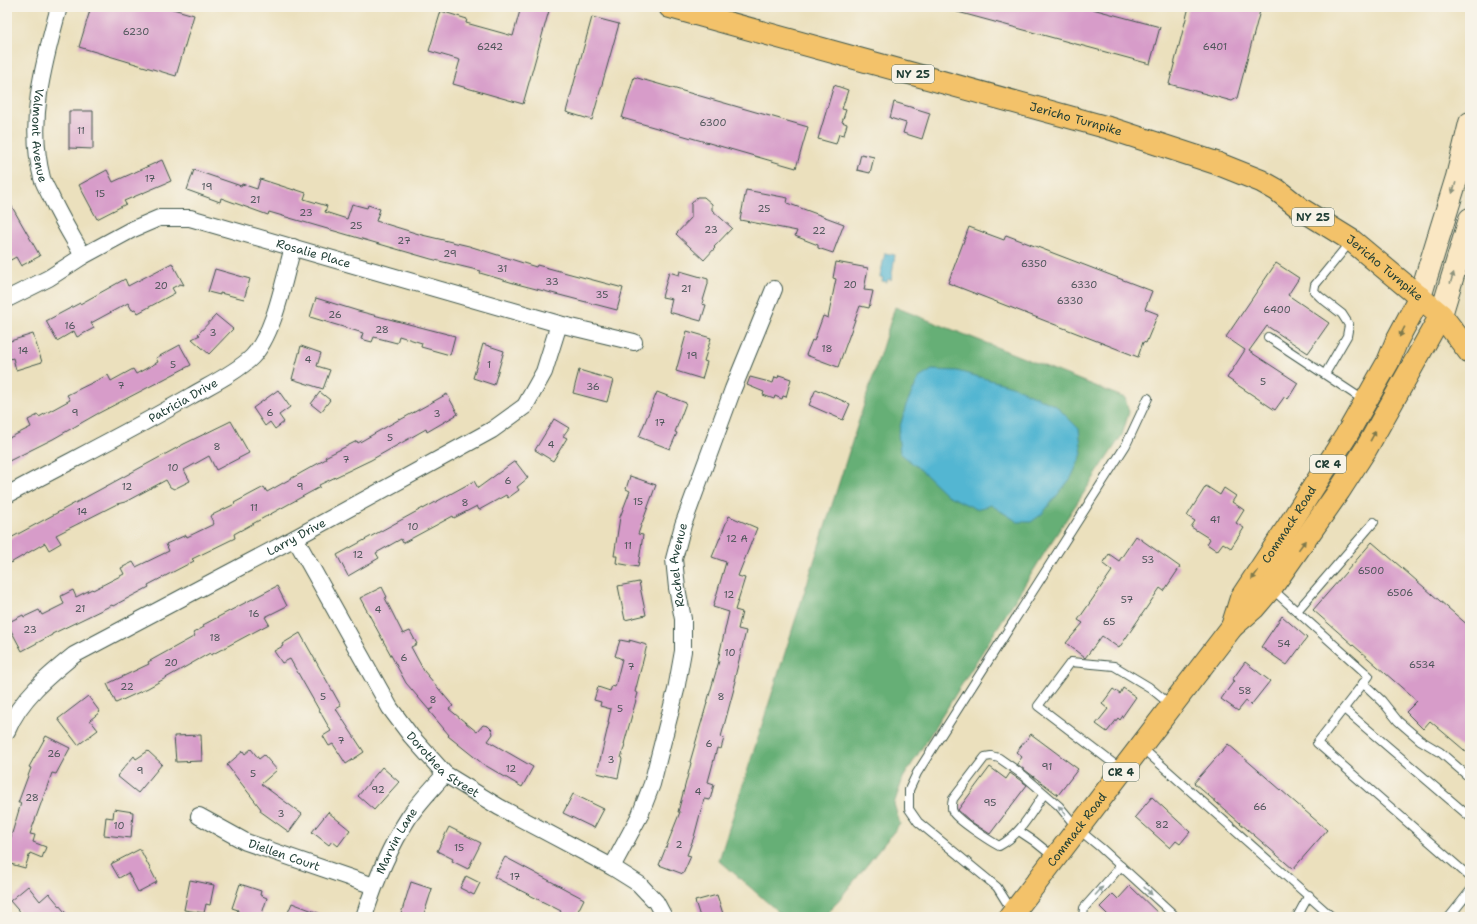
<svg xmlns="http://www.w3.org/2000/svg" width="1477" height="924" font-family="'Shantell Sans',sans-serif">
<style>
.forest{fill:#66af76;stroke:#427655}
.water{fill:#53b6d2;stroke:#397a83}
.building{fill:#d79cc9}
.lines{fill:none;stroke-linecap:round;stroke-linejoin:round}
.lane-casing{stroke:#3e5549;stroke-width:10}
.street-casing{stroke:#3e5549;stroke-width:18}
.secondary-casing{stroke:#3e5549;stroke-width:24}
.primary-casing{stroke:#3e5549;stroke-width:24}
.lane{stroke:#fff;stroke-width:8}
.street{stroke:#fff;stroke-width:16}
.secondary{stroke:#fae7c3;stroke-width:22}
.primary{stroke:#f3c26a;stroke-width:22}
.oneway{fill:#8c927c}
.oneway2{fill:#7e794c}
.oneway3{fill:#8f9e9a}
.labels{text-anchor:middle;stroke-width:4;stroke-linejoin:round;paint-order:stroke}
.number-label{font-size:10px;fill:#4d5559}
.shield{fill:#f7f3e8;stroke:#60746a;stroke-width:1}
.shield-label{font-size:11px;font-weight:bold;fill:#1f3d34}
.street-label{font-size:12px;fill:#1f3d34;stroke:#f7f3e8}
</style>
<rect width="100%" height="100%" fill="#f7f3e8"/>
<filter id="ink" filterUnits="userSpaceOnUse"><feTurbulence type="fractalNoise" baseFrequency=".025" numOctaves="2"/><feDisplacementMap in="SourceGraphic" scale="8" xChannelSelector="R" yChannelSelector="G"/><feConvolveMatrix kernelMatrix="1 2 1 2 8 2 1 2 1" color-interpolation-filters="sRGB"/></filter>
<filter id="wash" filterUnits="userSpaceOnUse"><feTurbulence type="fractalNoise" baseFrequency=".012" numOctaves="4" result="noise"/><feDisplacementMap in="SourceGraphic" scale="16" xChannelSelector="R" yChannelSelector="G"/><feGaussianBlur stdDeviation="0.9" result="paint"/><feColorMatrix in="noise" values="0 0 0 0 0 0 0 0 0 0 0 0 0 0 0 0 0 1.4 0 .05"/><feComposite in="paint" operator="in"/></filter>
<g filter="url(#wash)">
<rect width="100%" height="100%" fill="#ebe0bd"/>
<path class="forest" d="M895,307L1125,398L1129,412L1122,435L1052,541L903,778L894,804L900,824L825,917H784L719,860Z"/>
<g class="water">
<path d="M885,253L895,255L891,280L888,279L887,282L882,281L883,278L880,277Z"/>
<path d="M932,370L957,371L1012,386L1056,406L1079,429L1082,454L1071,478L1042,514L1031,522H1018L991,505L976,509L947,495L923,472L900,453L898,434L906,405L919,378Z"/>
</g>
<g id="blocks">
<g class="building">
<path d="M91,7H166L194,15L176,76L79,47Z"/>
<path d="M521,7H550L523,104L453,84L460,60L429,51L441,11L467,19L466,23L513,36Z"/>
<path d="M955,7H1085L1160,27L1150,64L954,11Z"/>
<path d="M1189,7H1261L1237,98L1232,101L1169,84Z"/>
<path d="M592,17L619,24L592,120L566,112Z"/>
<path d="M634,77L808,127L796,168L622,118Z"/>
<path d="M834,85L848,90L842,109L846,110L842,122L847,124L844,135L839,134L836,144L818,139Z"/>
<path d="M894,102L930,113L922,139L903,133L906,123L890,118Z"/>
<path d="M69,111H93V149L69,148Z"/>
<path d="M861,154L874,157L870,173L857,170Z"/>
<path d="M162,160L171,181L124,201L126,204L97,219L79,185L107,170L113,182Z"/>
<path d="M194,170L241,186L242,184L257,189L260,179L294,190V189L306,193L304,199L327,206L325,212L347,219L352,204L367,208L368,205L380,209L376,221L422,235L469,246L536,267L537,265L623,288L617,310L517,284L480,273L481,271L431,259L269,212L268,215L221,198L220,202L187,190Z"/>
<path d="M746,190L788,198L787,203L844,224L833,253L818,248V245L795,236L797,231L740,220Z"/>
<path d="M697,197H704L712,204V210L732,228L714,247L715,248L704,260L676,234L691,218V204Z"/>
<path d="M7,198L40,256L21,266L16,257L7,262V243L12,240L7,232Z"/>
<path d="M969,227L1004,240L1006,235L1152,291L1145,309L1158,314L1146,343L1143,342L1138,357L948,283Z"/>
<path d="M836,262L868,268L864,290L873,291L869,308L860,306L838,367L806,355L812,340L814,341L823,316L828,318L836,279L833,278Z"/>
<path d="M172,263L184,285L180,284L172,288L175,293L138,313L135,309L132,310L128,303L91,323L94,328L77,337L74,331L57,341L46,321L80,303V304L125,279L128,286Z"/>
<path d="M1276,263L1299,278L1288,295L1329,323L1308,353L1267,326L1249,351L1298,383L1288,399L1285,396L1275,410L1227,378L1245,350L1226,337Z"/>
<path d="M215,269L250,279L244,299L220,293V295L208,292Z"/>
<path d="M680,271L708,279V284L702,304L706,305L701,321L669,312L672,299L662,297L669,272L679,275Z"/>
<path d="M316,298L358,311L455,336L450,355L421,347L422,343L399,336L397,343L374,337L372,342L361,339L363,333L310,317Z"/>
<path d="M216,315L233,329L209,354L192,339L200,335L198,334Z"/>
<path d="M687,331L711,338L704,361L707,362L702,379L676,371Z"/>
<path d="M33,334L42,362L16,370L13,358L7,360V342Z"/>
<path d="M483,344L504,351L494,385L473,378Z"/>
<path d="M180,345L191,365L97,414L53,439L7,462V439L31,427L28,420L38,415L39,417L70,400L67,395L108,375L111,381L133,369L136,374L158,362L156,358Z"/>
<path d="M301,346L321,353L317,366L330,370L323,389L292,379Z"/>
<path d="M579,370L613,380L607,402L573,393Z"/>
<path d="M779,375L791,379L786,397L783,396L782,399L775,396L774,399L763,395L764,392L747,385L750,377L773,383L775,377L778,378Z"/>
<path d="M816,389L850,404L843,420L809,405Z"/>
<path d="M278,390L290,407L279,415L284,422L275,429L270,422L265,426L253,408Z"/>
<path d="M320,392L330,400L321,412L311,404Z"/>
<path d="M657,392L686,403L675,432L677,433L670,449L639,437Z"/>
<path d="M447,394L458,414L427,432L426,429L371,460L319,485L320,487L234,534L235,538L192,559L194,561L148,585L149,587L113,606L112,605L52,634V635L22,651L7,623L23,615L24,617L39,610L42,615L64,604L61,596L73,590L76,597L92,589L93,590L124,574L121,568L133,562L136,567L169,551L166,544L186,535L187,537L214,524L210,516L235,504L234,503L264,487L267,492L326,459L325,457L357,441L358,443L400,419V420Z"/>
<path d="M554,419L569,428L563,436L567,438L553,461L535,450Z"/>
<path d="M231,421L249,453L216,470L209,456L184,470L190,481L174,489L170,487L166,480L125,502L117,504L56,535L61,543L49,550L45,543L7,565V540L184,444Z"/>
<path d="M515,461L528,478L517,487L519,490L508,498L506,495L479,510L477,506L454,518L453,516L403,543L401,539L376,553L379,558L348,576L337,555L423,508V509L474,481L478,488Z"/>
<path d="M630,476L656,485L638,534L643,535L638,567L616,563L617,556H614L620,517L630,491L626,489Z"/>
<path d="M1206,486L1220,495L1224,488L1236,496L1232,502L1244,510L1236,523L1244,528L1231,548L1223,543L1217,551L1207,544L1210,539L1191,527L1195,521L1187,516Z"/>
<path d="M729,516L757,528L738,576L745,578L735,610L742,612L738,629L746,631L734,681H736L721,737L724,738L721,749L717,748L708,782L714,784L710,800L704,799L694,837L687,855L691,856L683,874L659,865L680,812H678L691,763L690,762L719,661L718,660L729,612L713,607L726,562L712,557Z"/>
<path d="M1136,536L1180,567L1164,591L1160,588L1119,648L1102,636L1085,658L1066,643L1083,623L1078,620L1112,571L1103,564L1109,554L1119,561Z"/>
<path d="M1372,542L1470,627V755L1430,721L1423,729L1406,712L1417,701L1313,610Z"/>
<path d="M639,582L646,615L625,620L618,586Z"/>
<path d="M277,586L287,606L265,617L269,624L211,655L210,653L148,688L116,703L107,684L149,664L148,662L195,636L193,633L204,627L203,625Z"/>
<path d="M382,587L387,597L385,598L403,634L410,631L417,644L411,647L424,671L453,706L449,709L477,732L483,725L488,726L492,730L493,734L488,741L533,767L522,787L483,764L448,736L449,735L429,711L433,708L429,710L406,683L360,598Z"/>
<path d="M1282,616L1307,638L1287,665L1261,647Z"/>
<path d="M300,633L341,706L336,709L364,752L346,764L333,744L329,746L323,736L331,731L290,659L282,663L274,651L283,646L282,644Z"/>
<path d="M620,640L630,642L629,640L647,645L635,692L638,693L624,744H625L621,758L622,759L618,778L597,773L609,722H608L611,709L600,706L601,702L594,700L598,687L610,691L612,686L615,687L622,659L615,656Z"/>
<path d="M1245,662L1270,681L1251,705L1246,701L1238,711L1221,699L1234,681L1232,680Z"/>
<path d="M1123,688L1136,697L1120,720L1118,718L1107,732L1096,724L1108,709L1102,704L1113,689L1120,694Z"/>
<path d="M88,696L100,712L90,720L98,730L78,745L58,719Z"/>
<path d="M1031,734L1078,769L1058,795L1017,764L1022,757L1016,752Z"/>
<path d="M201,735L202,761L176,762L174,736Z"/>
<path d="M46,736L70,748L56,774L52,773L30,834L35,835L33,842L46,847L42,858L30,853L25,868L7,863V850L21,803H18L31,768L29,767Z"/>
<path d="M1228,744L1327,830L1293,869L1194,783Z"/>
<path d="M251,749L259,759L264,755L277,770L261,784L302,814L289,832L260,811L261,809L227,765L243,751L245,754Z"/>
<path d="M148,751L162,764L138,793L117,776L134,756L136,759Z"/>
<path d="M382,767L399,782L374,810L358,796Z"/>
<path d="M990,767L1006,779L1010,773L1027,785L990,834L970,821L958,810Z"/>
<path d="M573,794L604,809L594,828L563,813Z"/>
<path d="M1152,797L1190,832L1180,844L1176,841L1170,848L1135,817Z"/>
<path d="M114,809L133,812L131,838L104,835L106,817L113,818Z"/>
<path d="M328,812L350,830L338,846L332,841L329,845L312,832Z"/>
<path d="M449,827L481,843L468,869L452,861L453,859L437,851Z"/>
<path d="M140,849L157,882L138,892L128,873L119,878L111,864Z"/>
<path d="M505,857L584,899L575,917H558L561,911L494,877Z"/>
<path d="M466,876L480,883L474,895L460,888Z"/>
<path d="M190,880L214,885L210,905L206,904L204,913L184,910Z"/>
<path d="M411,882L432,889L423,917H400Z"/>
<path d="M240,884L261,891L260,895L267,898L261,917H236L238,910L232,908Z"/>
<path d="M28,886L40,901L49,893L69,917H24L10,901Z"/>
<path d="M1130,886L1162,917H1110L1100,907L1113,894L1118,899Z"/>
<path d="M717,895L724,917H700L695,901Z"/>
<path d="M292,903L326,916L325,917H286Z"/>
</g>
</g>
</g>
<g filter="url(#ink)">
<use href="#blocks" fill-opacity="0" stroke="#3e5549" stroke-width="1"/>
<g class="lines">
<g class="lane-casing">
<g id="lane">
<path d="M1268,337L1365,401"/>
<path d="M1325,374L1347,336L1349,325L1342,314L1320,297L1314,291L1315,285L1351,241"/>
<path d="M1272,589L1369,676L1317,743L1470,877"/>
<path d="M1297,611L1374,522"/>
<path d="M1363,683L1382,701L1398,721L1420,740L1440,752L1470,778"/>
<path d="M1344,709L1470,817"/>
<path d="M1141,747L1332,917"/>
<path d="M1122,770L1038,706L1071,662L1114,666L1149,687L1172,706"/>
<path d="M1044,794C1031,813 1020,835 999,846C990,841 957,820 953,812C951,808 952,803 953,799L985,757L991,756L999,758L1023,775L1059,806L1078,829L1101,848L1173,914V917"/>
<path d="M1019,831L1034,841L1055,858"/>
<path d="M1012,911L997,887L918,822L909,809V790L917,773L1126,445L1148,398"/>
<path d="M1083,917L1084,908L1121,866"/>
<path d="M1297,917L1309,895"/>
<path d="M1451,917L1450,916L1470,891"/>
</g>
</g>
<g class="street-casing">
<g id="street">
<path id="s1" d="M59,7C44,62 27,121 42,178C44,184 48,191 51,197C60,217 72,236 83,256"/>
<path id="s2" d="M7,299L49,278L83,256L131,230L159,218H190L559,324L634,342"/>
<path id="s3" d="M7,495C68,462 131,431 191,396C210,385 237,372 252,357C275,333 284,278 293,247"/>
<path id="s4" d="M295,538L390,708L411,736L445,774L499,807L612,867L639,884L656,902L664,917"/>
<path id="s5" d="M7,731C20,699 48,676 74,655L295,538L492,430L525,406L544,372L559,324"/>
<path id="s6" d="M199,816L246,842L374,886"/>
<path id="s7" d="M612,867L640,815L652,784L676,690L683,651V619L677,588L674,559L683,525L733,389L774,289"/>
<path id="s8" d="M364,917C375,882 389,848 409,817C419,802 433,788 445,774"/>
</g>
</g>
<g class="secondary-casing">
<g id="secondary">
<path d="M1420,297L1457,177L1470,123"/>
<path d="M1441,315L1470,219"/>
</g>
</g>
<g class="primary-casing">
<g id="primary">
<path id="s9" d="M670,7L1109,128L1216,163L1261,181L1277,190L1301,209L1351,240L1441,315L1470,353"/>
<path id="s10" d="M1232,627L1241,598L1291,522L1346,436L1388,362L1397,340L1420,297"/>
<path id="s11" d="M1010,917L1232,627L1254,608L1271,588L1339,491L1366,449L1441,315"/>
</g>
</g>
<use href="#lane" class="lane"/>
<use href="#street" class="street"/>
<use href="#secondary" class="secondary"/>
<use href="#primary" class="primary"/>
</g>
<defs><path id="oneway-solid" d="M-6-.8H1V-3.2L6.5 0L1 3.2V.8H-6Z"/></defs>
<g class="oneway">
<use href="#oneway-solid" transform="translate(1454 188) rotate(108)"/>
<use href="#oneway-solid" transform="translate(1452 278) rotate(-72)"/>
</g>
<g class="oneway2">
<use href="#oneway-solid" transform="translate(1402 332) rotate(118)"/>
<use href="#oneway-solid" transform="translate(1373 436) rotate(-61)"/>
<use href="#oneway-solid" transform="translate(1302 545) rotate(-54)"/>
<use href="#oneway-solid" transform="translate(1255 575) rotate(125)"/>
</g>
<g class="oneway3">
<use href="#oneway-solid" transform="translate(1062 810) rotate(-132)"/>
<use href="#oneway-solid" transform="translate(1099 891) rotate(-48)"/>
<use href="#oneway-solid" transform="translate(1148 891) rotate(43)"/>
</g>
</g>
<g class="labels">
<g class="number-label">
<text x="136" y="35">6230</text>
<text x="490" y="50">6242</text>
<text x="1215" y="50">6401</text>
<text x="713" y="126">6300</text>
<text x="81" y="134">11</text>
<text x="150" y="182">17</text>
<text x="207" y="190">19</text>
<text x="100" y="197">15</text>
<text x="255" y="203">21</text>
<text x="764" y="212">25</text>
<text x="306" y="216">23</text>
<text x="356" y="229">25</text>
<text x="711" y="233">23</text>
<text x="819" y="234">22</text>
<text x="404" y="244">27</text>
<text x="450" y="257">29</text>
<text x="1034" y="267">6350</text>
<text x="502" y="272">31</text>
<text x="552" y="285">33</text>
<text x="850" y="288">20</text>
<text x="1084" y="288">6330</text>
<text x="161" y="289">20</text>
<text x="686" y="292">21</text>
<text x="602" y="298">35</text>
<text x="1070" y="304">6330</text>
<text x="1277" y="313">6400</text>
<text x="335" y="318">26</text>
<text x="70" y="329">16</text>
<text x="382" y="333">28</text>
<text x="213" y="336">3</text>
<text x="827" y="352">18</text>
<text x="23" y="354">14</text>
<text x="692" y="359">19</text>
<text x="308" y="363">4</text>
<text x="173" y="368">5</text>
<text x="489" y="368">1</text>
<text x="1263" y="385">5</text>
<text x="121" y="389">7</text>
<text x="593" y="390">36</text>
<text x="75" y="416">9</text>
<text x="270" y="416">6</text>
<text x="437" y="417">3</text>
<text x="660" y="426">17</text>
<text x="390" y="441">5</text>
<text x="551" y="448">4</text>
<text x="217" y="450">8</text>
<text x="346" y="463">7</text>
<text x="173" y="471">10</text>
<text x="508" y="484">6</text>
<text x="127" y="490">12</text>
<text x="300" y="490">9</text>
<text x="638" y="505">15</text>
<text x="465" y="506">8</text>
<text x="254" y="511">11</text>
<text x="82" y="515">14</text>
<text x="1215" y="523">41</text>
<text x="413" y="530">10</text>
<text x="737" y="542">12 A</text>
<text x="628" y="549">11</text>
<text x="358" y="558">12</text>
<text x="1148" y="563">53</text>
<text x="1371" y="574">6500</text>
<text x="1400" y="596">6506</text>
<text x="729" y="598">12</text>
<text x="1127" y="603">57</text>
<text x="80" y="612">21</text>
<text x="378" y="613">4</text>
<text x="254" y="617">16</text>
<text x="1109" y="625">65</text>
<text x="30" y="633">23</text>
<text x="215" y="641">18</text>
<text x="1284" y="647">54</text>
<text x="730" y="656">10</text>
<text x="404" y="661">6</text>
<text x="171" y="666">20</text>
<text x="1422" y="668">6534</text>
<text x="631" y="670">7</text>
<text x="127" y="690">22</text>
<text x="1245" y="694">58</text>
<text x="323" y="700">5</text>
<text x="721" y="700">8</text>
<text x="433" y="703">8</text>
<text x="620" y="712">5</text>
<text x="341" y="744">7</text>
<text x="709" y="747">6</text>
<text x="54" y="757">26</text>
<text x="611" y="763">3</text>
<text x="1047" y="770">91</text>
<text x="511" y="772">12</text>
<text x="140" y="774">9</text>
<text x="253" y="777">5</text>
<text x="378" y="793">92</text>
<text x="698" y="795">4</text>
<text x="32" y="801">28</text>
<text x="990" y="806">95</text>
<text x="1260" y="810">66</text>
<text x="281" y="817">3</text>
<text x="1162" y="828">82</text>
<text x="119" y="829">10</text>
<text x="679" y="848">2</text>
<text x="459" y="851">15</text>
<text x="515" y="880">17</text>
</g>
<g class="shield">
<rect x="892" y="65" width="42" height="18" rx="3"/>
<rect x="1292" y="208" width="42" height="18" rx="3"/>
<rect x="1310" y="455" width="36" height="18" rx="3"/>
<rect x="1103" y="763" width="36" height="18" rx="3"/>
</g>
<g class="shield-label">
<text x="913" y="78">NY 25</text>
<text x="1313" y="221">NY 25</text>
<text x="1328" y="468">CR 4</text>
<text x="1121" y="776">CR 4</text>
</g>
<g class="street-label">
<text dy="4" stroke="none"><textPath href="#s9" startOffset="421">Jericho Turnpike</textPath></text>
<text dy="4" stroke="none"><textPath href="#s1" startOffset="131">Valmont Avenue</textPath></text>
<text dy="4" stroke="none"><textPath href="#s2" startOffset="332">Rosalie Place</textPath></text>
<text dy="4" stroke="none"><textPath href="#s9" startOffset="768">Jericho Turnpike</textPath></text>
<text dy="4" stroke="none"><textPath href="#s3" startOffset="200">Patricia Drive</textPath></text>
<text dy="4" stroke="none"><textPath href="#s10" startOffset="118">Commack Road</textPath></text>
<text dy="4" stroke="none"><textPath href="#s5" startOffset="354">Larry Drive</textPath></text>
<text dy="4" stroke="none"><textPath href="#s7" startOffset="316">Rachel Avenue</textPath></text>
<text dy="4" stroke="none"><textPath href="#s4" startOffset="273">Dorothea Street</textPath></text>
<text dy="4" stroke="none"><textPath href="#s11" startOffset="110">Commack Road</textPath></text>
<text dy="4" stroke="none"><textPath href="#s8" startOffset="83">Marvin Lane</textPath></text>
<text dy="4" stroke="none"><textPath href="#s6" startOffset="94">Diellen Court</textPath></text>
</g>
</g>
<rect width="1477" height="924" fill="none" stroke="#f7f3e8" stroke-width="24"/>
</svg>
